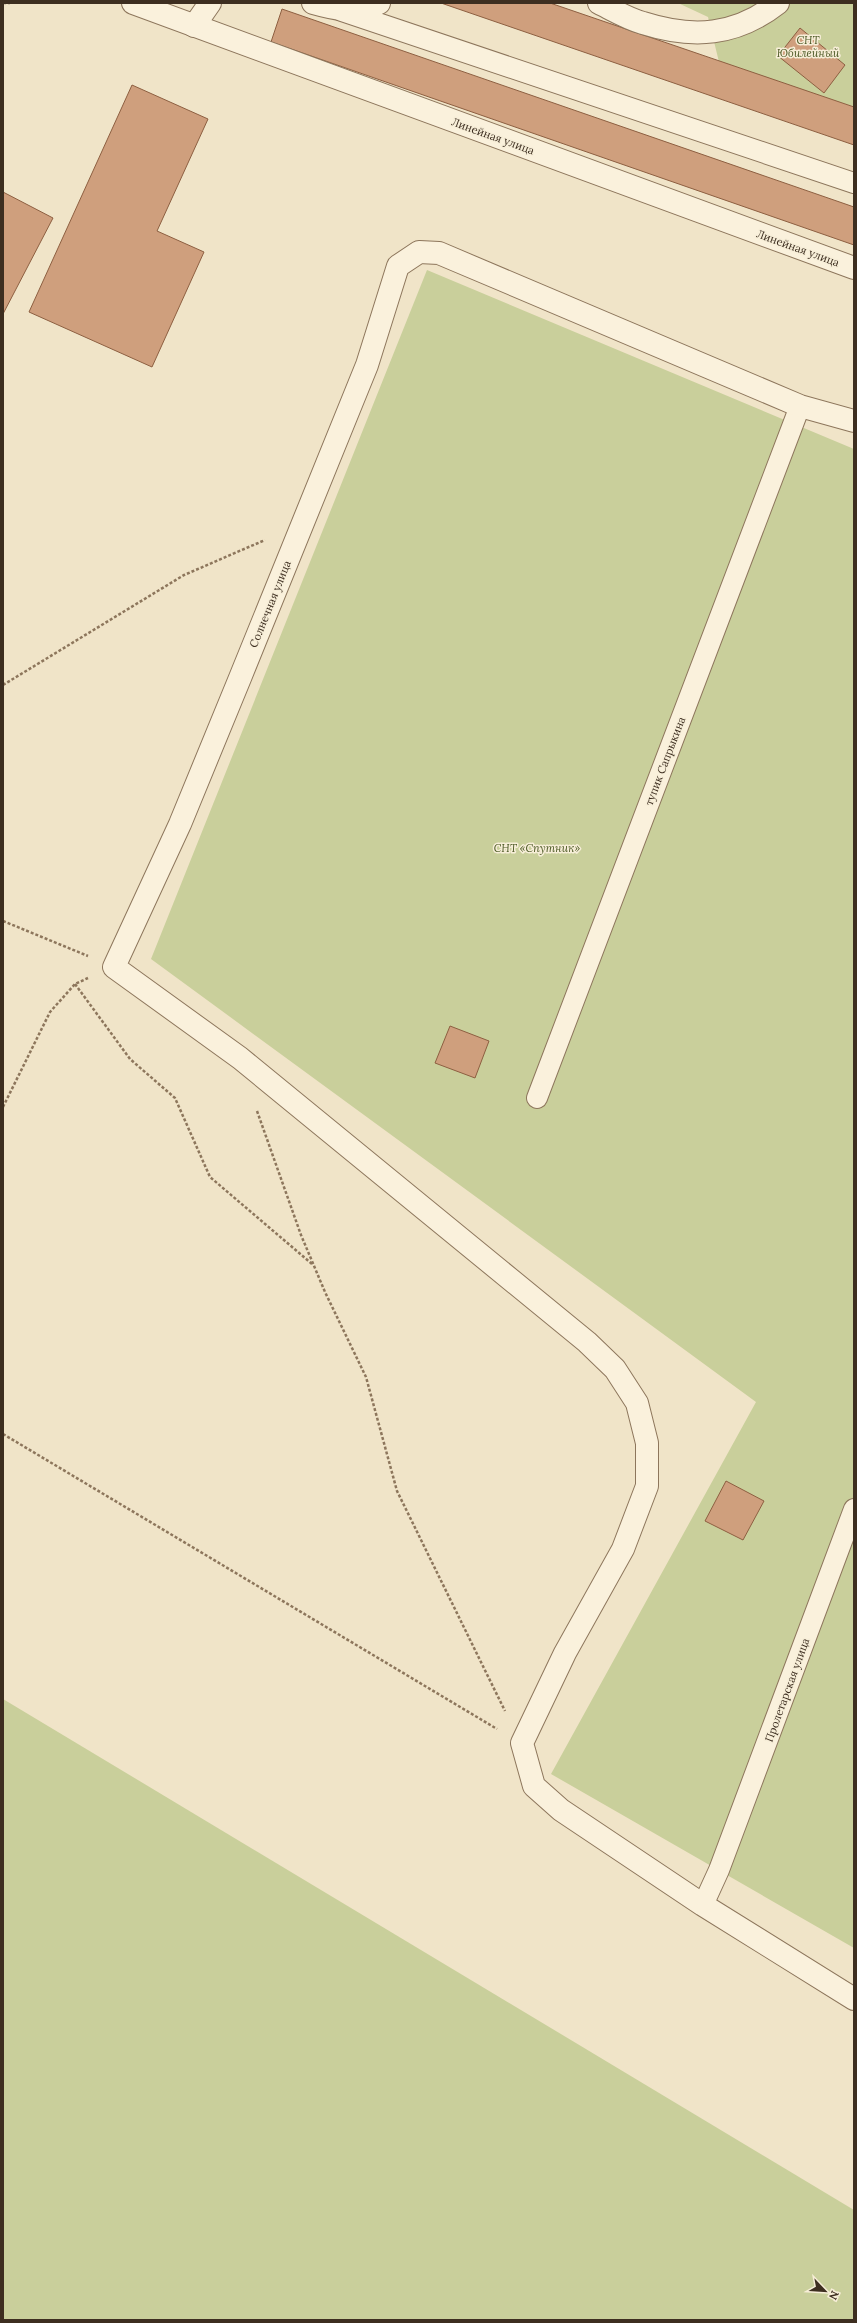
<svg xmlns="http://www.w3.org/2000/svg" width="857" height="2323" font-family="Lora,serif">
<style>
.green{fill:#c9cf9b}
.building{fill:#cf9f7d;stroke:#8d5f41}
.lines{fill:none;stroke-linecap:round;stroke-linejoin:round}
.service-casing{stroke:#8d765c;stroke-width:22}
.minor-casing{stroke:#8d765c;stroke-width:24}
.path{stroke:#8d765c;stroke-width:2.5;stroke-dasharray:3 2;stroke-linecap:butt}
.service{stroke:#faf1dc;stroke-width:20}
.minor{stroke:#faf1dc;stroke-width:22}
.labels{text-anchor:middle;stroke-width:3;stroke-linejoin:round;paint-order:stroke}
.park-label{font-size:11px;font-style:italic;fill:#4d5a26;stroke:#f7eed8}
.street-label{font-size:11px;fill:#3d2e20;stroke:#f7eed8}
</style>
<rect width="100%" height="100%" fill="#f0e4c8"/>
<g class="green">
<path d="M678,3H854V107L719,62L708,17Z"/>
<path d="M427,270L854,449V1948L551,1774L756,1402L151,959Z"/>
<path d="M3,1699L854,2210V2320H3Z"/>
</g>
<g class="building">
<path d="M441,3H550L854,107V145Z"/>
<path d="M282,9L854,207V245L271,42Z"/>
<path d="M800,28L845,65L824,93L778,56Z"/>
<path d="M132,85L208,119L157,231L204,252L152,367L29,312Z"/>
<path d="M3,192L53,218L3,314Z"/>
<path d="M450,1026L489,1041L475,1078L435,1063Z"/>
<path d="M726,1481L764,1501L743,1540L705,1521Z"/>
</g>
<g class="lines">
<g class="service-casing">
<g id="service">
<path d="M342,11L854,183"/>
<path d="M537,1098L800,406"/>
<path d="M703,1905L719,1870L854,1509"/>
</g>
</g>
<g class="minor-casing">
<g id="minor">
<path d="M133,3L854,268"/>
<path d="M313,3C334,9 359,15 379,3"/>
<path d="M599,3C613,10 628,19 643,23C693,39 736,36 778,3"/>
<path d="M194,26L210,3"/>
<path d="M854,421L800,406L439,253L419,252L398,266L367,365L240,678L180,824L114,967L240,1058L587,1342L615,1369L637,1403L647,1443V1486L623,1549L565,1653L522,1743L534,1786L561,1810L703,1905L854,1999"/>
</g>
</g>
<g class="path">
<path d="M3,3H10"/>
<path d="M3,685L184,575L265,540"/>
<path d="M3,921L88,956"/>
<path d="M75,984L130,1059L175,1098L210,1177L312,1264"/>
<path d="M3,1107L50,1012L75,984L88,978"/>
<path d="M257,1111L301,1235L325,1292L366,1377L397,1491L505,1711"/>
<path d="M3,1434L497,1729"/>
</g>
<use href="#service" class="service"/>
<use href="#minor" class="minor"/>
</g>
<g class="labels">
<g class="park-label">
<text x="808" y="44">СНТ<tspan x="808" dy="13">Юбилейный</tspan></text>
<text x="537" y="852">СНТ «Спутник»</text>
</g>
<g class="street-label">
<text transform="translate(493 136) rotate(20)" y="4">Линейная улица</text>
<text transform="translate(798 248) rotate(20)" y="4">Линейная улица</text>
<text transform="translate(270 604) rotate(-68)" y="4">Солнечная улица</text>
<text transform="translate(665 761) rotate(-69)" y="4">тупик Сапрыкина</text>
<text transform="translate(787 1690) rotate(-70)" y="4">Пролетарская улица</text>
</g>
</g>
<rect width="857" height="2323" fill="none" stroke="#3d2e20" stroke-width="8"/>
<g transform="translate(825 2291) rotate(115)" stroke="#f7eed8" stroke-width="3" paint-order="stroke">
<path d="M0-3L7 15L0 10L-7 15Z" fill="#3d2e20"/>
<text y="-6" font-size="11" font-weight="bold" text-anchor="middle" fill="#3d2e20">N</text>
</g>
</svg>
